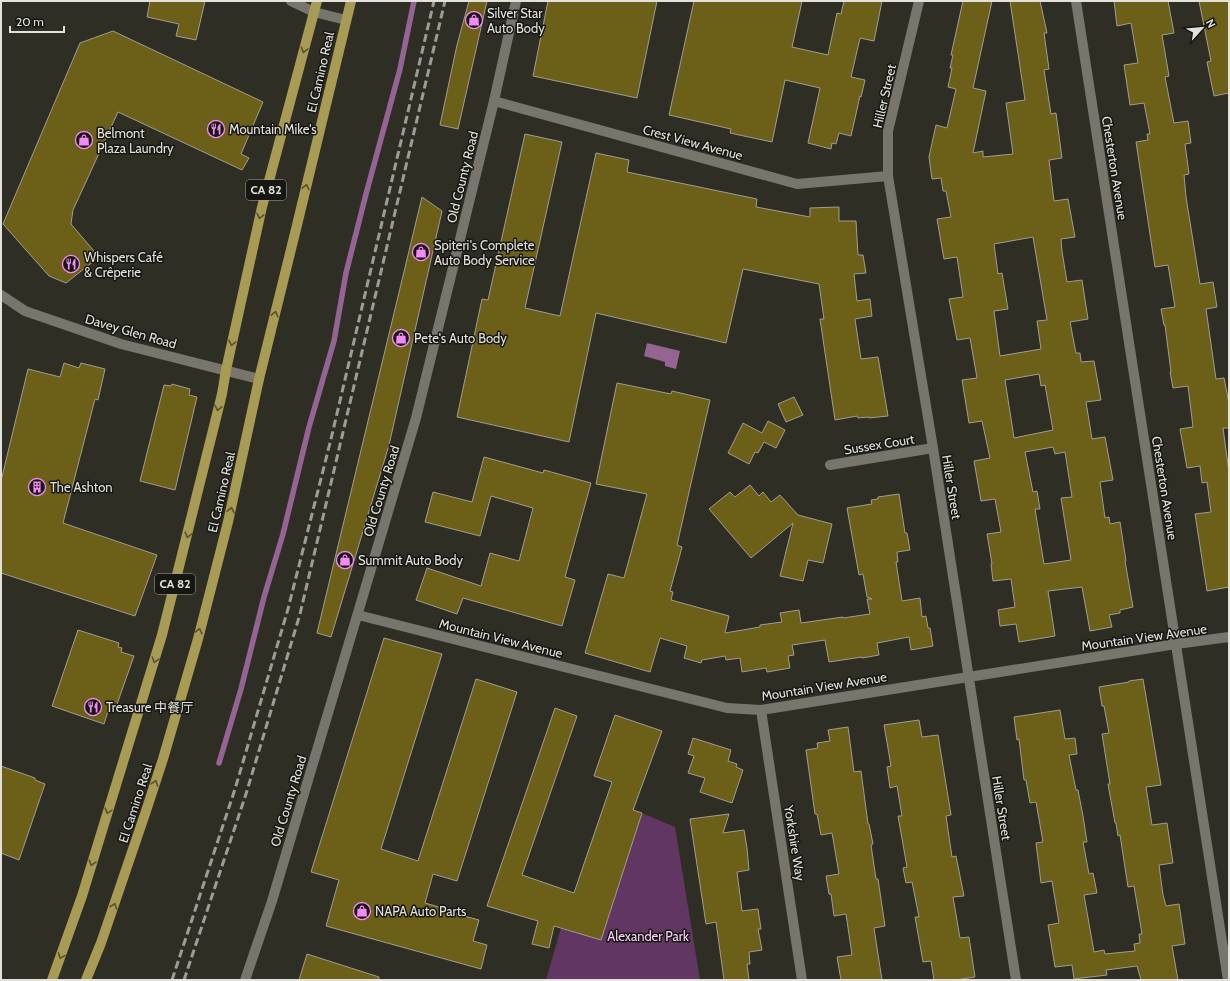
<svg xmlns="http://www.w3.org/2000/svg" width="1230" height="981" font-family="Cabin,'Noto Sans SC',sans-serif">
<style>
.green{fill:#613662}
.water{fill:#936494}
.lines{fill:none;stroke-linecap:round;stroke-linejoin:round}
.stream{stroke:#936494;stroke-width:5.5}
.building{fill:#6c5f17;stroke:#a09e93;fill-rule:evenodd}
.minor{stroke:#78766c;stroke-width:10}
.tertiary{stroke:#78766c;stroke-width:10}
.primary{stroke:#a89b53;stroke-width:10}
.rail{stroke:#9d9c95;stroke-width:3;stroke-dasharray:8 4;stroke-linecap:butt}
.oneway{stroke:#58522f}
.labels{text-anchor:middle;stroke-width:3;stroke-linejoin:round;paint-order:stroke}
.shield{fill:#161612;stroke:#a5a49f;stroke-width:1}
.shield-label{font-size:12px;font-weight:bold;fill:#e2e1db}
.poi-label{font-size:13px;fill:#e2e1db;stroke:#161612;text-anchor:start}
.street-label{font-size:13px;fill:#e2e1db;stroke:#161612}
.park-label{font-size:13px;fill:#f8cdf7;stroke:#161612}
</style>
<rect width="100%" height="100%" fill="#2f2e25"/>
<path class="green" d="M642,813L675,827L700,980H546L561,928L601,940Z"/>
<path class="water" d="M647,343L680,351L676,369L665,366V362L644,356Z"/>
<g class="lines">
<path class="stream" d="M219,763L241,689L264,597L283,534L309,427L334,341L346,273L366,194L400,69L414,1"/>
</g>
<g class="building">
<path d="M150,1H205L196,40L176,36L179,24L147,17Z"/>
<path d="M469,1H487L458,129L440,125L457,45Z"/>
<path d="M548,1H657L637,98L533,76Z"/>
<path d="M694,1H802L792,47L828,55L837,13L841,14L844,1H882L874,41L860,38L851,77L865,80L861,97L860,96L851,136L839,133L836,144L832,143L831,149L808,143L820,88L785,80L772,142L730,133L731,129L669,115Z"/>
<path d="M963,1H992L973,88L986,91L973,153L983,151V157L1013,154L1006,103L1025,100L1010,1H1040L1047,33H1044L1049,69L1044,70L1051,114L1056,113L1062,158L1049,160L1054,201L1068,199L1075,237L1061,239L1062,251L1067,282L1082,280L1088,319L1070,322L1076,353H1080L1081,362L1094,361L1101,400L1086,402L1092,439L1105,437L1113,480L1100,482L1105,518L1109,517L1110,524L1120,522L1126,561H1125L1133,607L1120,610V613L1109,615L1112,627L1090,631L1082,587L1048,591L1055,636L1019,642L1016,624L1000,626L998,610L1015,607L1011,579L993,581L991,564H992L987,534L1001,532L995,499L981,501L974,461L990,458L982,421L969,423L962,380L977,378L970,338L957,340L949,299L963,297L957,257L944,259L937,219L951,217L946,191H943L941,178L932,179L929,157L936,125L947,128L956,89L948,87L952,68H950L953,55H951ZM1033,237L1047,320L1037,321L1041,349L1000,356L994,311L1008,309L1002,273L998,274L994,244ZM1039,374L1041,386L1045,385L1053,430L1014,438L1005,380ZM1053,447L1055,454L1065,452L1072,497L1061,498L1071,560L1044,564L1035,509H1040L1037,491L1033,492L1025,452Z"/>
<path d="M1114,1H1168L1174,33L1162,35L1169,76L1165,77L1174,123L1188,121L1191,143L1185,144L1189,174L1184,175L1186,197L1200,284L1213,282L1217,307L1206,309L1216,379L1224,378L1229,403V428H1223L1229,472V587L1207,591L1195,514L1211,512L1207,482L1202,483L1200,466L1187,468L1180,429L1193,427L1188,386L1173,388L1170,372H1171L1165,325H1164L1161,309L1175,307L1168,265L1155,267L1136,142L1148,140L1147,134H1150L1144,103L1130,105L1124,65L1138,63L1136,52L1131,23L1117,26Z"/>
<path d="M1199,1H1229V93L1214,96L1207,62L1211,61Z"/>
<path d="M113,31L263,102L241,154L249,158L242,170L118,112L73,210L71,224L99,257L66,283L49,276L3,224L80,43Z"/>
<path d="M525,134L562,142L525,308L560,316L596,153L629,160L627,172L757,199L756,207L810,217V208L839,207V221H856L858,255H863L866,273L854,274L857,301L870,299L872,316L855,319L861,359L878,357L888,416L869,418V417L858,418L857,416L835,420L820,319H824L819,284L743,269L726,343L596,313L569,442L457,417L482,299L488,300Z"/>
<path d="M422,197L442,211L389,445L331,637L317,633Z"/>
<path d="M64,363L79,368L81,363L105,369L98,400L95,399L63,523L157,555L135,616L1,573V481L28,369L60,377Z"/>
<path d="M617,383L671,394L672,391L710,400L677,545L682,547L670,591L673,592L671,600L729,616L725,633L760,627V625L782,622L780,613L799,610L801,623L843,617V618L870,614L867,599H872L867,597L863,574L859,575L847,508L872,504L871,500L878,499V497L899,494L905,533H907L910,550L897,552L898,562H896L902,601L920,598L922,617L926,616L928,628H930L933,646L911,650L909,637L877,643L879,655L862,658V657L829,662L825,640L792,645L794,655L788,656L790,668L767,672L766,668L742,672L740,658L726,660L725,656L702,660L701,663L684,658L687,646L660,638L650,672L585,653L608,574L624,578L647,494L596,484Z"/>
<path d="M172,384L190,389L189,395L197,397L175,490L140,481L164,385L171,386Z"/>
<path d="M794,397L803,415L786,422L778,404Z"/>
<path d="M768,421L785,430L776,448L764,442L758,453L755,452L749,464L728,453L743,423L762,433Z"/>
<path d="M484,457L543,473L544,470L591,483L565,577L575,580L562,626L463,598L457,614L416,600L427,568L481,586L490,553L519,561L533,508L491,496L480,536L425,522L433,492L472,502Z"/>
<path d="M750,485L759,496L763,492L771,502L780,495L798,515L832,524L823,563L808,560L803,581L780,576L793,523L751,558L709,509L730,492L735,497Z"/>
<path d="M78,630L119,643L118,647L122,648L121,652L134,656L116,707L110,705L104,724L52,706Z"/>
<path d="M384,638L442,654L381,849L418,861L476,679L517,692L457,881L433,874L425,903L446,909L445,911L479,920L473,941L487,945L481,969L326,926L339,880L311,872Z"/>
<path d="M1143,679L1161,785L1146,787L1152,825L1167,823L1173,863L1159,865L1163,895L1166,906L1179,904L1185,944L1172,946L1178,980H1141L1137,966L1106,970L1107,975L1074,979L1072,965L1055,967L1048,925L1059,923L1052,881L1041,883L1036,843L1043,842L1036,802L1030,803L1026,780H1024L1019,739L1017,740L1014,717L1060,710L1065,739L1075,738L1077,754L1069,755L1076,790H1078L1083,816L1087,842H1083L1089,874L1093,873L1097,893L1084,895L1094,952L1104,950L1105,954L1135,951L1134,944L1140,943L1139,934H1142L1134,886L1128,887L1120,835L1118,836L1116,823H1115L1108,784H1110L1102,734L1109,733L1104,706H1102L1099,687L1129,682V681Z"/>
<path d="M555,708L577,716L522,875L574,893L612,782L594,776L615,715L662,731L633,810L642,813L601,940L554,926L549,948L532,944L538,921L487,906Z"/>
<path d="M919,720L922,737L938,735L951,815L946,816L952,857L956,856L964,896L953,897L960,938L969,937L975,977L955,980H934L931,961L923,962L915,917H919L912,882L906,883L903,868L907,867L898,816H902L897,786L890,788L887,767L891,766L884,725Z"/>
<path d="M848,727L854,772L861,771L868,824H869L873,844L871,845L876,879H878L885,926L874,928L882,980H841L837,957L852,955L846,914L834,916L831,894H829L826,876L839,874L832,833L821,835L817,814H815L806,750L818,748L817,743L830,741L828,730Z"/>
<path d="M693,738L731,750L728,761L737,764L736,767L743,770L732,803L700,792L705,778L688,773L694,756L688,754Z"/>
<path d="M1,766L35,778V780L45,784L19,860L1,853Z"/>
<path d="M729,814L723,833L744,830L747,848L749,870L737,872L742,911L758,909L761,929H758L762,950L749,952L750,964H747L749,980H724L716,922L706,924L690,819Z"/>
<path d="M307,954L379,977V980H299Z"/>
</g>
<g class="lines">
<g class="minor">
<path d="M291,1L314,12L346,20"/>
<path d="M1076,1L1228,980"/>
<path d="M494,101L797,184L888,176"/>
<path d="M1,295L25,311L121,344L259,379"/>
<path d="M830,465L933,448"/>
<path d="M358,615L727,708L761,710L1176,644L1229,637"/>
<path d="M761,710L802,980"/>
</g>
<g class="tertiary">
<path d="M919,1L888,131V176L933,448L1016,980"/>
<path d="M245,980L272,901L416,418L494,101L516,1"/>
</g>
<g class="primary">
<path d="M52,980L82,896L162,635L222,394L226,370L262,207L317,1"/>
<path d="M86,980L101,943L146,811L163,759L198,639L228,522L259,379L297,225L351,1"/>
</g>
<g class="rail">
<path d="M172,980L235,789L288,609L331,439L434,1"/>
<path d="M184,980L246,794L300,614L445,1"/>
</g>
</g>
<defs><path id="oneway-chevron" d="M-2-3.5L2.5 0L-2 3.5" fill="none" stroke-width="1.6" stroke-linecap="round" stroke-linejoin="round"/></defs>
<g class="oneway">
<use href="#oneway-chevron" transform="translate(304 50) rotate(105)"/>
<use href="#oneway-chevron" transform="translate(306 187) rotate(-77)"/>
<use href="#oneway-chevron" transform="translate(260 216) rotate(102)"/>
<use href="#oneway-chevron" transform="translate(275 314) rotate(-76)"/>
<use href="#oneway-chevron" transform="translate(232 343) rotate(102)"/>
<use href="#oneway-chevron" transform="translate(218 408) rotate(103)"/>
<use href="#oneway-chevron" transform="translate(231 510) rotate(-78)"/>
<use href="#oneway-chevron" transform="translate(188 535) rotate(105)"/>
<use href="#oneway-chevron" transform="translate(199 631) rotate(-76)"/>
<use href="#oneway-chevron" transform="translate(155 660) rotate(107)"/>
<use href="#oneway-chevron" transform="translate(155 783) rotate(-72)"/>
<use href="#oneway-chevron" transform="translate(108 811) rotate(107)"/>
<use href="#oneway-chevron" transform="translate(92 863) rotate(107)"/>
<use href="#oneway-chevron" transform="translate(114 906) rotate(-71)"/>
<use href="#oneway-chevron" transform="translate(61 956) rotate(110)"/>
</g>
<defs>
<g id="shop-ring" transform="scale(0.9)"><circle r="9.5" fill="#161612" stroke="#f18af4" stroke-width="1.5"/><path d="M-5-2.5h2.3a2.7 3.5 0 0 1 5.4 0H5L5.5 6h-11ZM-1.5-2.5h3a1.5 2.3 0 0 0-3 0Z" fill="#f18af4"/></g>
<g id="restaurant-ring" transform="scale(0.9)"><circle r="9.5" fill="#161612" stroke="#f18af4" stroke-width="1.5"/><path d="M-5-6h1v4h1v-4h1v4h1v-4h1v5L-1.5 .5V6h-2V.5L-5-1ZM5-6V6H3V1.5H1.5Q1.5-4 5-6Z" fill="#f18af4"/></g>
<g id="building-ring" transform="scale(0.9)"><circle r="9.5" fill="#161612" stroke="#f18af4" stroke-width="1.5"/><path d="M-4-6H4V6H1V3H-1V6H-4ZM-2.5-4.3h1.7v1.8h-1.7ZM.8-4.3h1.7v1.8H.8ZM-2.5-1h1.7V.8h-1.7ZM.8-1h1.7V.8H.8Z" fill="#f18af4"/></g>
</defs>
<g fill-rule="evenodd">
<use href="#shop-ring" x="474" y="20"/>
<use href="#restaurant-ring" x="216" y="129"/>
<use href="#shop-ring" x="84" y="140"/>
<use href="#shop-ring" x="421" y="252"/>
<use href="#restaurant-ring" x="71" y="264"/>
<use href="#shop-ring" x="401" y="338"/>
<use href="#building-ring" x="37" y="487"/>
<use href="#shop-ring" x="345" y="560"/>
<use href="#restaurant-ring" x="93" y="707"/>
<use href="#shop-ring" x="362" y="911"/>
</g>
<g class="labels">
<g class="shield">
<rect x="246" y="180" width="40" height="20" rx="3"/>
<rect x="155" y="574" width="40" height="20" rx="3"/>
</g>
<g class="shield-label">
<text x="266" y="194">CA 82</text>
<text x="175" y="588">CA 82</text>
</g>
<g class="poi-label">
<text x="487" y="18">Silver Star<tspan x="487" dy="15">Auto Body</tspan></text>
<text x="229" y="134">Mountain Mike's</text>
<text x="97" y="138">Belmont<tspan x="97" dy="15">Plaza Laundry</tspan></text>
<text x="434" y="250">Spiteri's Complete<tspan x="434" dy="15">Auto Body Service</tspan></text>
<text x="84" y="262">Whispers Café<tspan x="84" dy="15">&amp; Crêperie</tspan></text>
<text x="414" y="343">Pete's Auto Body</text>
<text x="50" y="492">The Ashton</text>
<text x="358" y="565">Summit Auto Body</text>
<text x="106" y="712">Treasure 中餐厅</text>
<text x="375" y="916">NAPA Auto Parts</text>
</g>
<g class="street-label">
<text transform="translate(320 72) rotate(-77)" y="5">El Camino Real</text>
<text transform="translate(884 96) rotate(-77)" y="5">Hiller Street</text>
<text transform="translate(693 142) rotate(15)" y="5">Crest View Avenue</text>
<text transform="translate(1115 168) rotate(81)" y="5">Chesterton Avenue</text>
<text transform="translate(462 177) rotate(-76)" y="5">Old County Road</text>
<text transform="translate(131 331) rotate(16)" y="5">Davey Glen Road</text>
<text transform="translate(879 444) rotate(-9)" y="5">Sussex Court</text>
<text transform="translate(952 487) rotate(81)" y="5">Hiller Street</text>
<text transform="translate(1165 488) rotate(81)" y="5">Chesterton Avenue</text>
<text transform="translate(381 491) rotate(-73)" y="5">Old County Road</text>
<text transform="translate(221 492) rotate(-77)" y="5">El Camino Real</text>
<text transform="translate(1144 637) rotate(-8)" y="5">Mountain View Avenue</text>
<text transform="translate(501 638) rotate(14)" y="5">Mountain View Avenue</text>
<text transform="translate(824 686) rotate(-9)" y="5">Mountain View Avenue</text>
<text transform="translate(288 801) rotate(-73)" y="5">Old County Road</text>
<text transform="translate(135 803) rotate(-72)" y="5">El Camino Real</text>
<text transform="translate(1002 808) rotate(81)" y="5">Hiller Street</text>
<text transform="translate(795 843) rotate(81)" y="5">Yorkshire Way</text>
</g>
<g class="park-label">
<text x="648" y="941">Alexander Park</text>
</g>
</g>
<rect width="1230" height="981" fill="none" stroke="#e2e1db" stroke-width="4"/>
<g transform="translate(1202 28) rotate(63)" stroke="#161612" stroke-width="3" paint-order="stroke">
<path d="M0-3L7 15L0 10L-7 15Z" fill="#e2e1db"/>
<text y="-6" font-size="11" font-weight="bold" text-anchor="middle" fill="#e2e1db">N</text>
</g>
<path d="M10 26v6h54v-6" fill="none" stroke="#e2e1db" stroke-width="2"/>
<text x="16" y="26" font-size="12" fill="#e2e1db" stroke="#161612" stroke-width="3" paint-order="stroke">20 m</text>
</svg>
